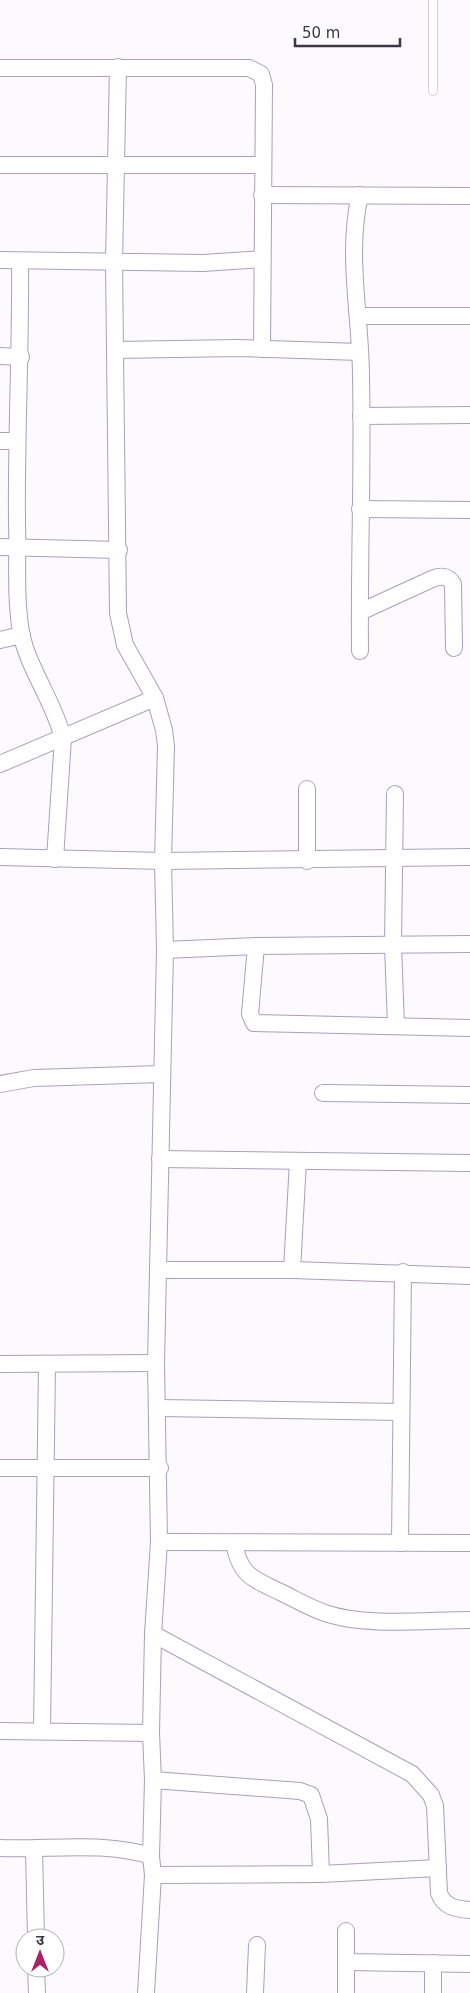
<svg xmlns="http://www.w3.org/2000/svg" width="470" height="1993" font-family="'DejaVu Sans','Noto Sans Devanagari',sans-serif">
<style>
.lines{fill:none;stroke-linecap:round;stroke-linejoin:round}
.service-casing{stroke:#ab9fb9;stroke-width:9}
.minor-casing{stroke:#ab9fb9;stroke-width:18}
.service{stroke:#fff;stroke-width:8}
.minor{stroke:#fff;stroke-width:16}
</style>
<rect width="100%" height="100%" fill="#fcf9ff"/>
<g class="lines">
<g class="service-casing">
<path id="service" d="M433,0V91"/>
</g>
<g class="minor-casing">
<g id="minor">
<path d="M118,67L114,262L118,613L125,645L155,698L164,730L166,746L163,861L165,950L156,1363L159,1542L153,1634L151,1733L153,1780L151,1856L153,1875L146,1993"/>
<path d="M0,68H249L261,74L264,85L262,349"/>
<path d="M0,165H262"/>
<path d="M262,195L470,196"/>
<path d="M360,195C346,254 361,318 361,377C363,469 359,560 360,651"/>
<path d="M0,260L203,263L262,259"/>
<path d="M20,261C21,348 16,435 17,522C18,558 15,597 21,632C27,666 54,702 63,738L55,859"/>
<path d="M358,316H470"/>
<path d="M115,350L237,348L360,352"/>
<path d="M0,356L21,357"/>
<path d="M361,416L470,415"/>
<path d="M0,441H16"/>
<path d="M360,509L470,510"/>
<path d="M0,547L119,550"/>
<path d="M360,612L432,579C441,575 448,576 453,584L454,648"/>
<path d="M0,640L22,635"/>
<path d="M0,764L155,698"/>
<path d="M307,789V861"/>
<path d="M395,794L393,945L396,1026"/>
<path d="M0,857L163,861L470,857"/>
<path d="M256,946L250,1014L254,1023L470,1028"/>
<path d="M165,950L256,946L470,944"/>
<path d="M0,1084L34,1078L161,1074"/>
<path d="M323,1093L470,1095"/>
<path d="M160,1159L470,1163"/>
<path d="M160,1270H292L470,1276"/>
<path d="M292,1270L298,1161"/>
<path d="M0,1364L156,1363"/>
<path d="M159,1408L400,1412"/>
<path d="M0,1468H160"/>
<path d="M159,1542L470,1543"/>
<path d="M234,1543C240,1576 252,1578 280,1592C295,1599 310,1608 325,1613C365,1627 427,1620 470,1620"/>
<path d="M400,1543L403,1272"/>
<path d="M153,1634L412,1774L431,1795L435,1806L439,1893C444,1907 456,1909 470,1910"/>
<path d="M0,1731L151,1733"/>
<path d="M42,1731L47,1365"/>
<path d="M153,1780L300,1791L311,1795L319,1819L321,1874"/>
<path d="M0,1848C50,1850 103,1841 151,1856"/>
<path d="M34,1849L36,1938"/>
<path d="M153,1875L321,1874L438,1868"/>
<path d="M346,1931V1993"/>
<path d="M346,1962L470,1964"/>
<path d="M433,1963V1993"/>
<path d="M36,1968L37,1993"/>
<path d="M255,1993L257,1945"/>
</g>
</g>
<use href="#service" class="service"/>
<use href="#minor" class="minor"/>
</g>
<g transform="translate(40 1953)"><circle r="24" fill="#ffffff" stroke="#b1afb3"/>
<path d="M0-4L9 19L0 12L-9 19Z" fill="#aa2268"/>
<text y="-8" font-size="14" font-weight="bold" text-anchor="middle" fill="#3c3742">उ</text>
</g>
<path d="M295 38v8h105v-8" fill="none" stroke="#3c3742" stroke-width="2.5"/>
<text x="302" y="38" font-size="15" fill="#3c3742" stroke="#ffffff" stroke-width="4" paint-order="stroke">50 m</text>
</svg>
